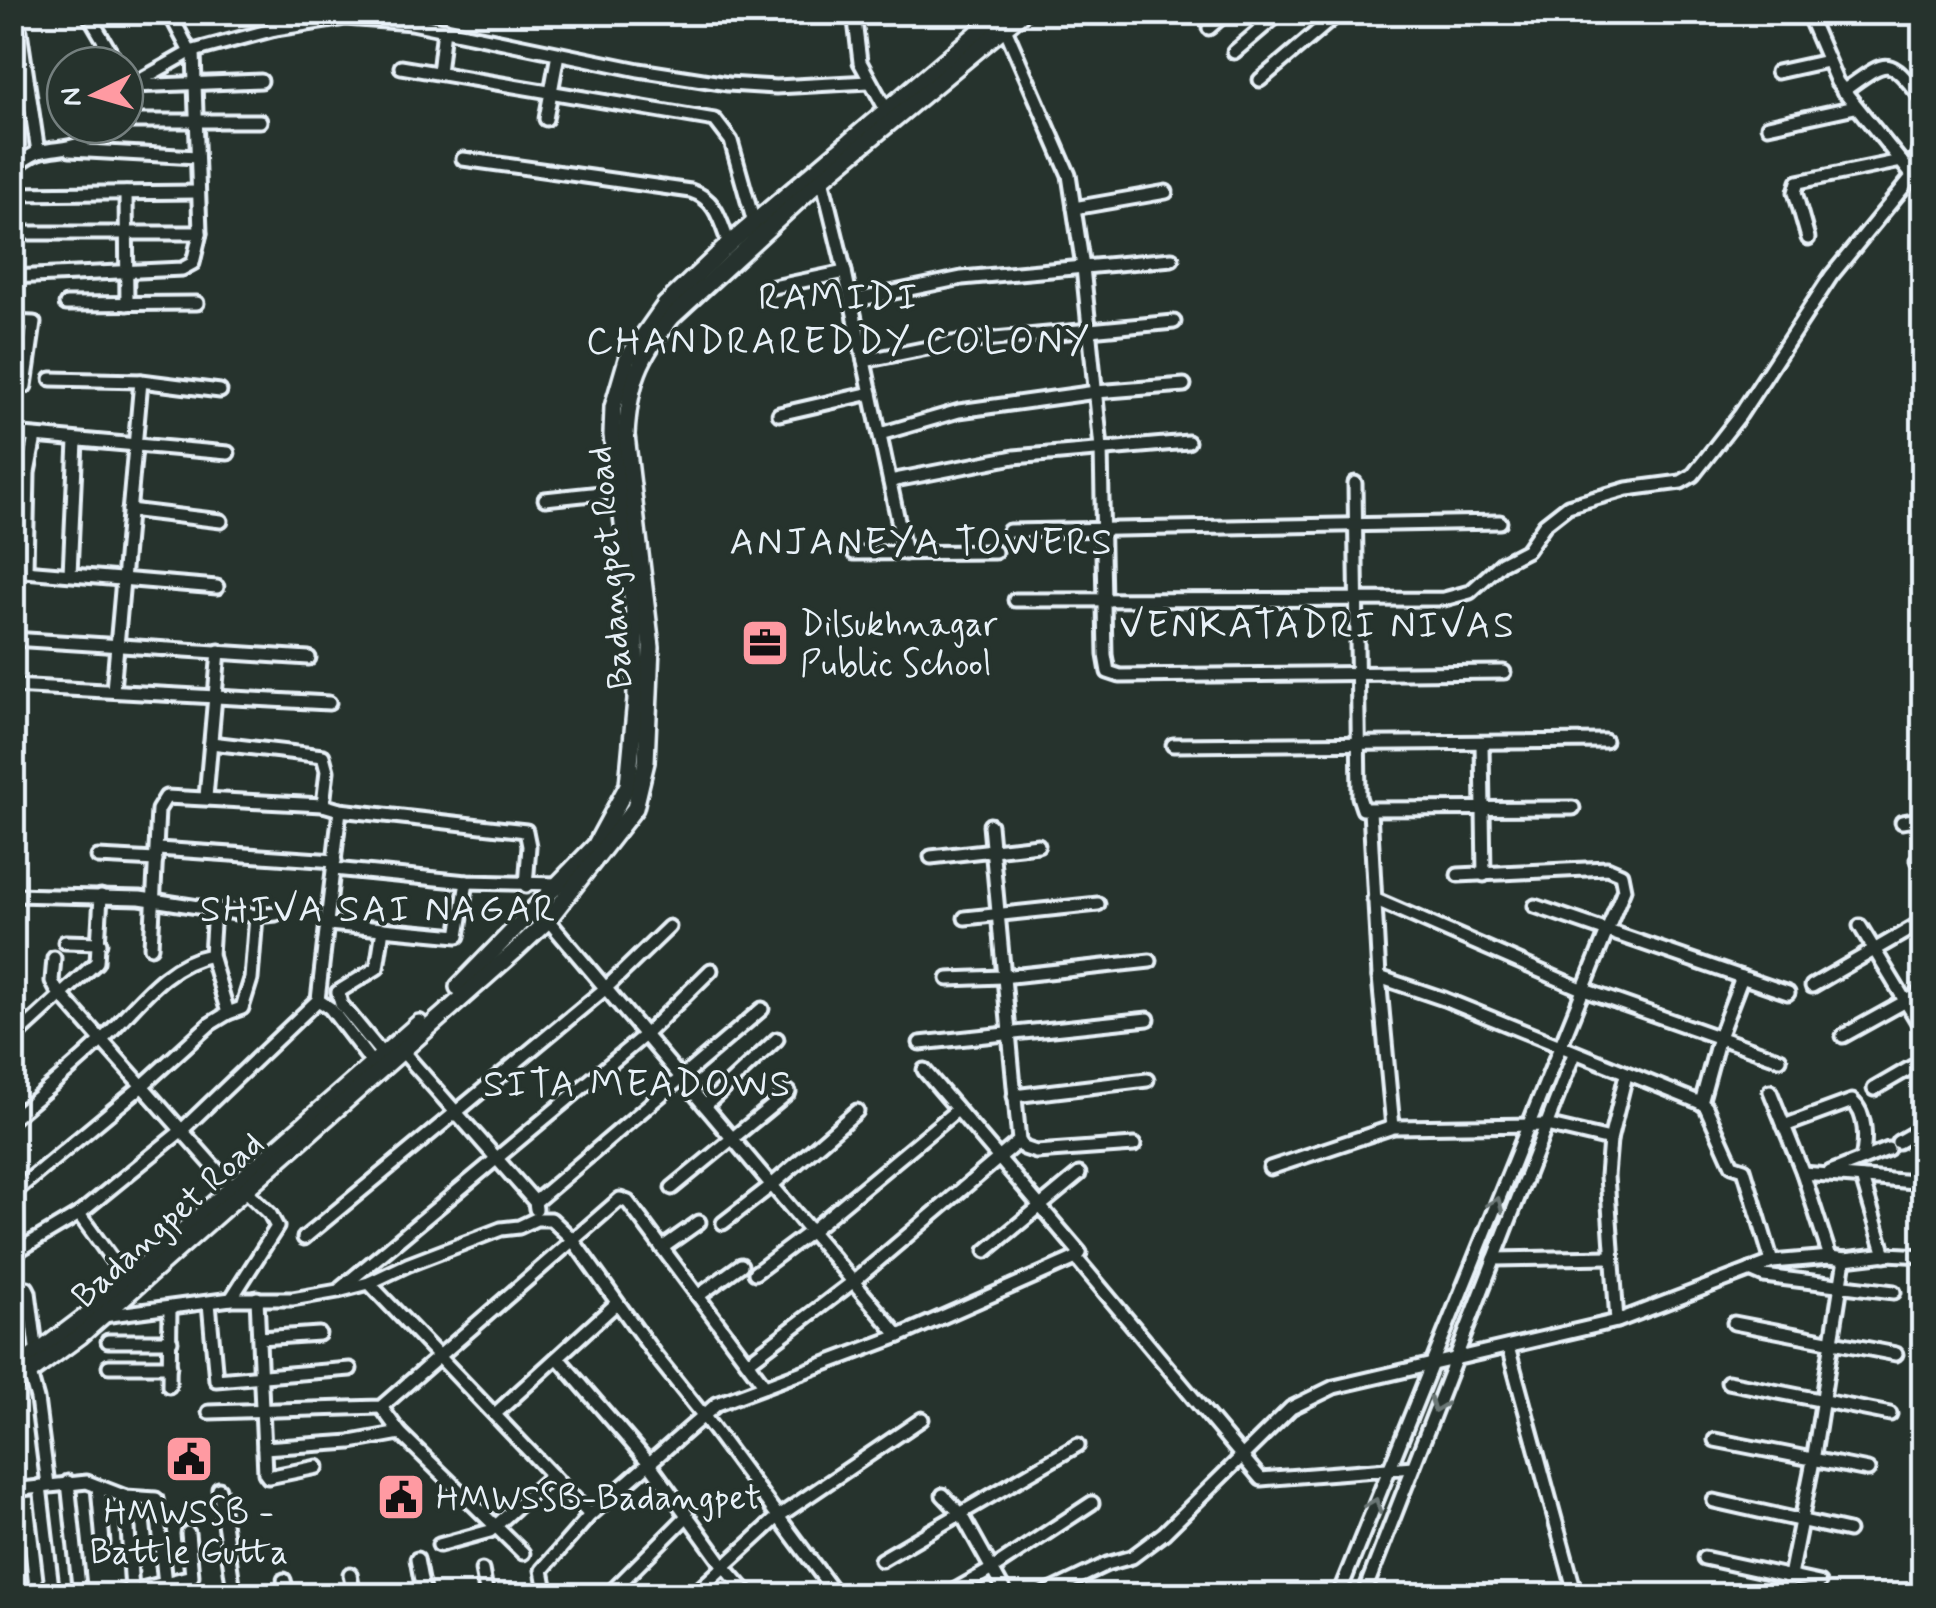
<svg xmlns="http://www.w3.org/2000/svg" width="1936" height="1608" font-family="Mynerve,sans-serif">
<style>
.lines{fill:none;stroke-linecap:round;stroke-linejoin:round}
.minor-casing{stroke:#e8f1f8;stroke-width:19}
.secondary-casing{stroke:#e8f1f8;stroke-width:22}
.minor{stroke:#26332d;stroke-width:11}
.secondary{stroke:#26332d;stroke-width:15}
.oneway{stroke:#6a7674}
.labels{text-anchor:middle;stroke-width:8;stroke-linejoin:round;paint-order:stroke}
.street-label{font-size:35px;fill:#e8f1f8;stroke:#26332d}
.poi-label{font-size:35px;fill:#e8f1f8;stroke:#26332d;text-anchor:start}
.neighbourhood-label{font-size:38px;letter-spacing:2.5px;fill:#e8f1f8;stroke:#26332d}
</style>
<rect width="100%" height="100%" fill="#26332d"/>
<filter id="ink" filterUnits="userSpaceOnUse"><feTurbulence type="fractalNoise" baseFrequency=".01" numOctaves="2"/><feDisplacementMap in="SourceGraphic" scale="20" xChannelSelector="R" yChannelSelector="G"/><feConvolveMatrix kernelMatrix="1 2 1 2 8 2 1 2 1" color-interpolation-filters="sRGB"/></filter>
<g filter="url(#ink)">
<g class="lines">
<g class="minor-casing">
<g id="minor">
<path d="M87,12L118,65"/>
<path d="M169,12L190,52"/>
<path d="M271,12L275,29"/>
<path d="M854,12L860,62L889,115"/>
<path d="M1378,12L1381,15"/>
<path d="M1807,12L1837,82L1924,190"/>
<path d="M1765,16L1783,12"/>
<path d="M1005,28L1069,175L1083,267L1101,448L1105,655L1108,672L1120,676L1504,672"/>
<path d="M1209,28L1227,12"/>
<path d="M20,31L38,152"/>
<path d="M1234,52L1281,12"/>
<path d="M401,67L715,120L731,141L754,223"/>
<path d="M1777,72L1827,61"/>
<path d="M439,73L444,29"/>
<path d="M125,77L131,86L261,81"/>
<path d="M1260,80L1340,12"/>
<path d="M1843,91C1891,57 1887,56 1924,101"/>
<path d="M125,94L137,82L190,52L275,29L345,18L412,23L639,70L728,84L776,87L869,82"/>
<path d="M546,119L558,54"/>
<path d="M125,121H260"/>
<path d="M1768,126L1855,107"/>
<path d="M70,150L197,157"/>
<path d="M463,159L691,191C716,199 720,220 729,244"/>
<path d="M12,168C22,162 32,153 42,151C70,146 82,150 103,125"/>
<path d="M1912,171L1924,136"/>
<path d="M822,179L845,272L905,553"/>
<path d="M126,193L127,304"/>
<path d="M12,194L198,192"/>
<path d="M1074,208L1166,192"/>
<path d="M12,233H200"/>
<path d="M1808,238L1795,192L1798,182L1901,161"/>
<path d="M12,277L182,269L193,263L200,233L194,53"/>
<path d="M764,289L845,272"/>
<path d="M851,301L962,278L1172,259"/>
<path d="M66,304L197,303"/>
<path d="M12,322L34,323L25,386L12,387"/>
<path d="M864,361L952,343L1174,322"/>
<path d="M51,379L141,381L220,391"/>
<path d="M779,414L871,393"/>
<path d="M12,434L228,453"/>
<path d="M880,434L959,411L1096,392L1184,385"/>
<path d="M890,481L1014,457L1188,442"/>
<path d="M1355,483L1359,797L1363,809L1573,808"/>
<path d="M545,499L620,491"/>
<path d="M129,510L221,521"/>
<path d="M1009,531L1500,522"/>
<path d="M854,553L995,552"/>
<path d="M12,570L217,587"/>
<path d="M26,570L28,473L35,437"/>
<path d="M70,574L76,441"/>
<path d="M1015,600L1444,599L1470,592L1502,563L1527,550L1545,524L1568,506L1627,489L1681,482L1693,475L1740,415L1831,276L1924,162"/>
<path d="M12,639L309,658"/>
<path d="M12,686L329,703"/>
<path d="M113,690L141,381"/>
<path d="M211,743L323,756L327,771L323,805L340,810L318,1000"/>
<path d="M1173,745L1605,741"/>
<path d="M1482,745L1484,875"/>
<path d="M1922,779H1924"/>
<path d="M206,797L219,651"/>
<path d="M340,810L526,831L529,846L526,886"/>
<path d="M1370,810L1379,977L1393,1127"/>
<path d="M1902,822L1924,818"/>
<path d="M158,849L335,861"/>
<path d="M98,857L156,860"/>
<path d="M931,857L1038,845"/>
<path d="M1917,860L1924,859"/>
<path d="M334,869L467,882L559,884"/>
<path d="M12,895L140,898L256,916L276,914"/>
<path d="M1374,899L1584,990L1780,1059"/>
<path d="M1535,906L1788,993"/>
<path d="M965,918L1098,904"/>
<path d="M548,920L899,1336"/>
<path d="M328,924L458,936L467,882"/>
<path d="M1860,926L1924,1032"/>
<path d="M383,929L377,968L338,992L341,1004L383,1055"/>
<path d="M65,942L100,943"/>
<path d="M151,947L158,810L166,797L323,805"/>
<path d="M54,958L52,981L56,989L231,1186"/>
<path d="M1379,977L1444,999L1701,1103L1706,1107L1732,1165L1744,1169L1772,1262"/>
<path d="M948,979L1002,977L1150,961"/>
<path d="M1812,986L1924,921"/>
<path d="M228,1013L242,1008L251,979L256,916"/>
<path d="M1843,1036L1924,991"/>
<path d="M13,1039L97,962L101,896"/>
<path d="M920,1043L1148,1019"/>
<path d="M403,1052L535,1202L536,1209"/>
<path d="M924,1070L1080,1253L1076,1258L1261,1479L1413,1467"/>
<path d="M1874,1089L1924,1060"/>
<path d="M1770,1091L1803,1173L1830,1257"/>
<path d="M1014,1096L1147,1080"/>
<path d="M1701,1103L1719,1037L1742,977"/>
<path d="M705,1106L777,1039"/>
<path d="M12,1119C42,1093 73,1068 101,1041C135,1009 163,964 211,955L214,909"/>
<path d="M1784,1126L1852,1101C1867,1114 1866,1141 1862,1159"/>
<path d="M1019,1141L1024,1148L1036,1152L1134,1145"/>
<path d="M1898,1142L1924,1127"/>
<path d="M1270,1168L1393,1127L1546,1125L1610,1140"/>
<path d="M1830,1172L1888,1149"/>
<path d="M1803,1173L1915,1182"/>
<path d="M1862,1178L1885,1255"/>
<path d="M672,1188L789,1092"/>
<path d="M12,1194L142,1086L210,1024L228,1013L211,955"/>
<path d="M535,1202L762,1009"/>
<path d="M79,1214L126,1279"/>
<path d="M723,1223L772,1185L857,1111"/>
<path d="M304,1238L606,988L669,927"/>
<path d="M662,1248L699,1222"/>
<path d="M986,1251L1079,1174"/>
<path d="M12,1254L79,1214L181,1131L318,1000L330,1008L372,1063"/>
<path d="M1494,1259L1611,1257"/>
<path d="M1750,1270L1764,1276L1894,1292"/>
<path d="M755,1273L811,1231L957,1110"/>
<path d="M369,1283L590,1515"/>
<path d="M341,1288L646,1034L711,970"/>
<path d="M12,1290L27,1288L29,1292L37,1355"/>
<path d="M698,1296L741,1265"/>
<path d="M257,1298L265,1473L268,1477L317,1467"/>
<path d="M231,1299L277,1227L270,1214L246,1191"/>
<path d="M209,1303L216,1380L350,1369"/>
<path d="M103,1316L231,1299H292L338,1291L369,1283L407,1265L501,1229L519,1227L536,1219H551L572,1239L655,1355L703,1415L837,1596"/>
<path d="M1617,1321L1607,1176L1610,1140L1626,1075"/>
<path d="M1734,1323L1896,1354"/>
<path d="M260,1338L319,1334"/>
<path d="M108,1341H171"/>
<path d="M1508,1347L1576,1596"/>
<path d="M559,1359L649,1463L723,1565L750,1596"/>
<path d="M748,1362L854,1281L1019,1141L990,825"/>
<path d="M109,1366H170"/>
<path d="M30,1374L37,1399L48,1485"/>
<path d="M1728,1382L1890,1414"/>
<path d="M169,1386L170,1309"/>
<path d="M381,1407L400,1433L523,1553"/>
<path d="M209,1412L381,1407L620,1199L628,1202L765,1386"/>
<path d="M495,1414L617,1303"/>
<path d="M1715,1440L1868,1470"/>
<path d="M264,1448L351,1442L400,1433"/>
<path d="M12,1449L18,1489"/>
<path d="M68,1482L80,1596"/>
<path d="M40,1486L53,1596"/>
<path d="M98,1487L103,1543"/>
<path d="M219,1489L233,1584L228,1596"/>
<path d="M12,1490L87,1482L126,1497L156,1499L165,1584"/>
<path d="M943,1495L962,1515L1007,1596"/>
<path d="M126,1497L132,1591"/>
<path d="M1714,1501L1848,1531"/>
<path d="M12,1504L22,1596"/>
<path d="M439,1545L490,1531L552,1475"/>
<path d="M1704,1558L1819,1583"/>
<path d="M417,1559L424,1596"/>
<path d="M881,1560L1078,1445"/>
<path d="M482,1570L487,1596"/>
<path d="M350,1574L354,1596"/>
<path d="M284,1580L288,1596"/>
<path d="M114,1596L192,1576L188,1533"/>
<path d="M547,1596L542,1570L590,1515L717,1404L899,1336L1076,1258"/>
<path d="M607,1596L687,1516"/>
<path d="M692,1596L779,1516L922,1419"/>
<path d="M945,1596L992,1569L1092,1503"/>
<path d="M1040,1596L1107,1564L1132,1557L1164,1533L1291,1408L1334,1387L1617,1321L1772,1262L1830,1257L1845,1259L1887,1254L1924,1256"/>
<path d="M1338,1596L1624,889L1621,874L1607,868L1458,875"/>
<path d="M1363,1596L1574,1054"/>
<path d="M1786,1596L1813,1461L1845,1259"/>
</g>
</g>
<g class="secondary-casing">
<g id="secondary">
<path d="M458,987L595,846L628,785L636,700L635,621L612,435L613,407L627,359L665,305L729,244L1002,12"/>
<path d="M12,1372L86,1316L419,1023"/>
<path d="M12,1386L80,1336L514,952L548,920L635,808L646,762L651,647L626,435C629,383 639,357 672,317L822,179L1023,12"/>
</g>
</g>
<use href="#minor" class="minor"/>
<use href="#secondary" class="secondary"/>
</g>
<defs><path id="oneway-chevron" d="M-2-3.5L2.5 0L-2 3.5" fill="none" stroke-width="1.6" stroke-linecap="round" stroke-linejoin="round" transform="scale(2.5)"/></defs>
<g class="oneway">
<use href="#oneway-chevron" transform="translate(1496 1204) rotate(-68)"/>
<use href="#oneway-chevron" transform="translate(1437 1405) rotate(111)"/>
<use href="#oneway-chevron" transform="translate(1374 1505) rotate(-68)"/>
</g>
</g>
<defs>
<g id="office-square" transform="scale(2.5)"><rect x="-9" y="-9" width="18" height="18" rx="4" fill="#ff9aa2" stroke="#26332d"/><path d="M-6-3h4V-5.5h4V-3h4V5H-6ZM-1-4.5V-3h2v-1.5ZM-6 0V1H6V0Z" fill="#111"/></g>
<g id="civic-square" transform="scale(2.5)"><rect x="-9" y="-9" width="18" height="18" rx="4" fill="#ff9aa2" stroke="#26332d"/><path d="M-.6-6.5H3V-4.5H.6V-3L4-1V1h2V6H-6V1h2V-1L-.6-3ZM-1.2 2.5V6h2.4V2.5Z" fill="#111"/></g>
</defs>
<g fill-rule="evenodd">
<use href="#office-square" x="765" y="643"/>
<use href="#civic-square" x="189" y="1459"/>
<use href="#civic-square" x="401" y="1497"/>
</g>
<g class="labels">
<g class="street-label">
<text transform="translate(609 568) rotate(-95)" y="12">Badangpet Road</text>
<text transform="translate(167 1219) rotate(-42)" y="12">Badangpet Road</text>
</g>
<g class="poi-label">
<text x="800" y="635">Dilsukhnagar<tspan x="800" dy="40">Public School</tspan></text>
<text x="436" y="1509">HMWSSB-Badangpet</text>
<text x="189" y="1523" text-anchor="middle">HMWSSB -<tspan x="189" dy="40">Battle Gutta</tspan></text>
</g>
<g class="neighbourhood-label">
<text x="839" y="309">RAMIDI<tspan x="839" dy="44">CHANDRAREDDY COLONY</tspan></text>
<text x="922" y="554">ANJANEYA TOWERS</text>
<text x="1318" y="637">VENKATADRI NIVAS</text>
<text x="379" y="921">SHIVA SAI NAGAR</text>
<text x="638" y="1096">SITA MEADOWS</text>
</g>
</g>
<rect width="1936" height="1608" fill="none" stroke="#26332d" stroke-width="50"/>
<rect x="25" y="25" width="1886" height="1558" fill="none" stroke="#e8f1f8" stroke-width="4" filter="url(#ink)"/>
<g transform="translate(95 95) rotate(265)"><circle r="48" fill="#26332d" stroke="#747f7e" stroke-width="2.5"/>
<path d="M0-8L18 38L0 25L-18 38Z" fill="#ff9aa2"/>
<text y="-15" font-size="28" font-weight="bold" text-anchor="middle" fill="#e8f1f8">N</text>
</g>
</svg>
